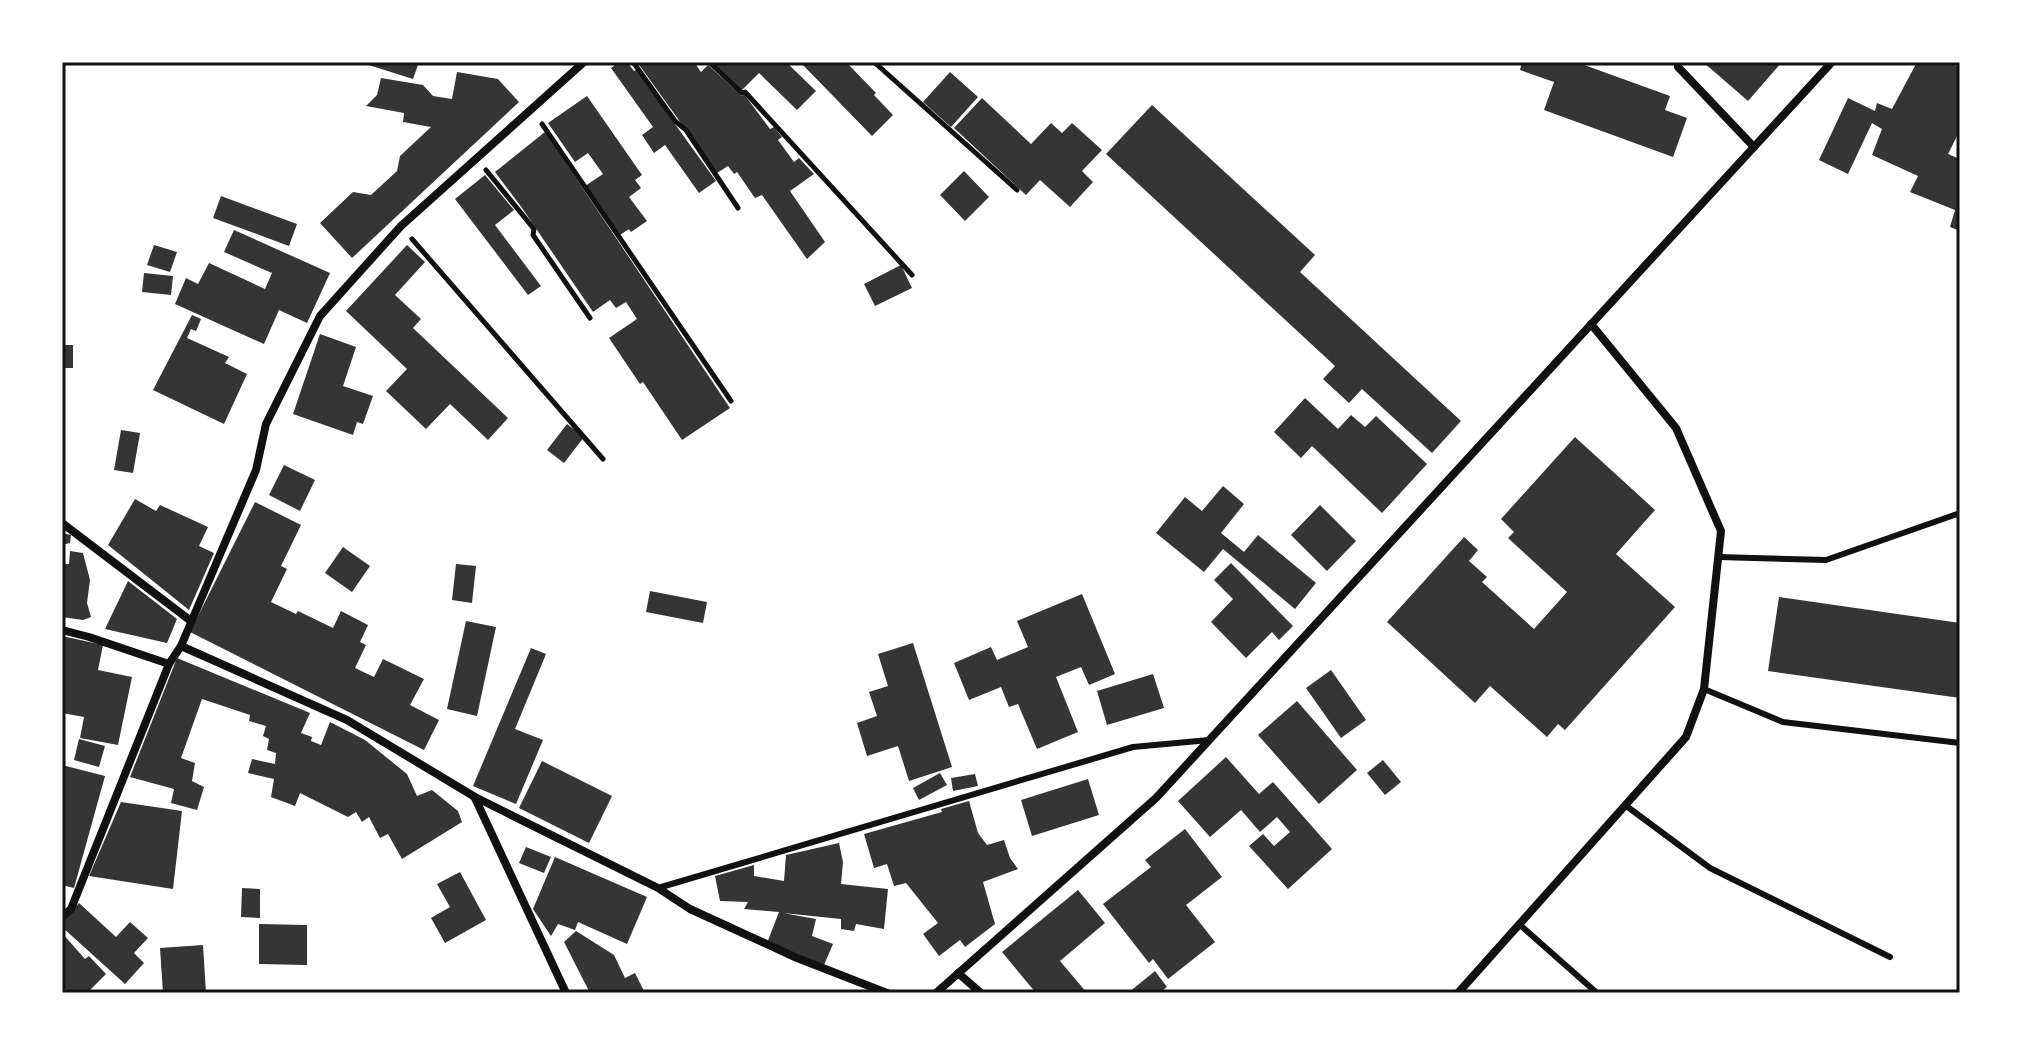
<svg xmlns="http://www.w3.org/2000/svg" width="2022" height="1055" font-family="Raleway,sans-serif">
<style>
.building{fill:#353535}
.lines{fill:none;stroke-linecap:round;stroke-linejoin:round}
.path{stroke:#111;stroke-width:5}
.service{stroke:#111;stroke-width:6}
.minor{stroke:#111;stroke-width:8}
.neatline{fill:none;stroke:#111;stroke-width:3}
</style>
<rect width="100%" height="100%" fill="#fff"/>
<g class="building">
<path d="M359,62H419L413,79Z"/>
<path d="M619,62H627L634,71L636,70L716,181L699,193L665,145L654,153L642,135L653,127L611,68Z"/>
<path d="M637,62H694L701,72L708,65L742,96L744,94L770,129L774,127L782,137L778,140L794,162L799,158L814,174L790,191L825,242L807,259L762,195L755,198L737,172L734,174L728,166L717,173Z"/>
<path d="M712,62H786L816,91L797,110L759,73L741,91Z"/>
<path d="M800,62H846L876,93L874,95L893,115L872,136Z"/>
<path d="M1522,62H1576L1670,96L1665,110L1687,118L1673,157L1544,110L1554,82L1520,70Z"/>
<path d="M1703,62H1782L1748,101Z"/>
<path d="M1917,62H1946L1960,67V130L1948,154L1960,159V231L1950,227L1955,210L1910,192L1918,176L1872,155L1882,129L1872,123L1848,174L1819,160L1848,98L1875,111L1877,103L1892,109Z"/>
<path d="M457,72L498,79L519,102L352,258L320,223L353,192L371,195L397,171L400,156L431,127L403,122L404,113L366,106L377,95L381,78L423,85L433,96L452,99Z"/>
<path d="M950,72L978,97L951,127L923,102Z"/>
<path d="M587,96L642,175L635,180L641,188L629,197L647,221L631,232L629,229L620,235L585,186L603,174L588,153L575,162L548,123Z"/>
<path d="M982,98L1031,144L1051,123L1062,133L1072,123L1102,150L1082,171L1093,182L1070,207L1040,180L1026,195L954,128Z"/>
<path d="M1152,105L1315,255L1300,272L1461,421L1432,453L1362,389L1349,403L1323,379L1335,366L1106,154Z"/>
<path d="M545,132L730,408L682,440L643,382L640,384L609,338L637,319L626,302L616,308L610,300L593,312L522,208L495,172Z"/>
<path d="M964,171L989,197L965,221L940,195Z"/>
<path d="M485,175L514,210L495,225L541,286L528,295L455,199Z"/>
<path d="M221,196L297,224L289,246L213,218Z"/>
<path d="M234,230L330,273L307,323L279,310L264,344L175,304L186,278L198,284L209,263L265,289L272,273L224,252Z"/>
<path d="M154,245L177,252L170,272L147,265Z"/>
<path d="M407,245L425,262L395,295L421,319L413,328L508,418L488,440L450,404L426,429L386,391L407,369L346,311Z"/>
<path d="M901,265L912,288L875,306L864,284Z"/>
<path d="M144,273L173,276L171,295L142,292Z"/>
<path d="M192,315L201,319L196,331L191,329L187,338L229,357L225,363L247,374L224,424L153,390Z"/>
<path d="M320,334L356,347L343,386L373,396L363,424L357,422L353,435L293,414Z"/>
<rect x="62" y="345" width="11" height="23"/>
<path d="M1305,398L1338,429L1351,415L1365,427L1376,416L1427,464L1382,513L1312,446L1301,458L1274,432Z"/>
<path d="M567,424L584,437L564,463L547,450Z"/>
<path d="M121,430L140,433L133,473L114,470Z"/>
<path d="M1575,437L1655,510L1616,554L1675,607L1565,730L1558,724L1547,737L1490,686L1475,703L1387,622L1464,537L1478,550L1469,561L1487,577L1482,582L1534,629L1567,592L1508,538L1514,532L1501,519Z"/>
<path d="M284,465L315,480L300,511L269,495Z"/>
<path d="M1223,486L1244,504L1221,533L1244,552L1258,535L1316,583L1295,609L1223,549L1204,572L1156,533L1185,497L1202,511Z"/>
<path d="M135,499L156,511L160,505L208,527L199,546L214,553L189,610L108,545Z"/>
<path d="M255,502L301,525L281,566L287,569L271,602L296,614L298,611L333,628L341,611L368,625L360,642L366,645L355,668L374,677L383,659L424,679L410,705L439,720L424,750L190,632Z"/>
<path d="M1320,505L1356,541L1327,571L1291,535Z"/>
<path d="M62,533L71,535L70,543L62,545Z"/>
<path d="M343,547L370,566L352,592L325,573Z"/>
<path d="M70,551L83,553L90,580L87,603L91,617L83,620L62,617V564H69Z"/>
<path d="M1231,563L1293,626L1279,640L1272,632L1246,658L1211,622L1233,599L1214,580Z"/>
<path d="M456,564L476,566L472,603L452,600Z"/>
<path d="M128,581L177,619L167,643L105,629Z"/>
<path d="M650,591L707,602L703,623L646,612Z"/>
<path d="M1082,594L1115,674L1089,685L1081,667L1056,677L1078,732L1037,749L1018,704L1009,707L1001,687L969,700L954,663L991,647L997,660L1028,647L1017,621Z"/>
<path d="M1779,597L1960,623V698L1768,671Z"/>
<path d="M466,621L496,627L477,716L447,709Z"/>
<path d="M62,636L103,645L98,670L132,677L118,745L80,738L84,717L62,713Z"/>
<path d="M913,643L952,767L909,781L898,746L867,756L857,723L877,716L869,692L888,686L878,654Z"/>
<path d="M531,648L546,654L515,729L543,740L516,804L473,786Z"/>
<path d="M177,658L310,713L301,733L312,737L311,741L321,745L330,722L365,740L407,774L417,796L432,790L458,811L462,822L402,859L388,834L380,838L369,817L362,822L356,812L348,817L300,793L295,806L271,797L274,779L248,773L252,759L275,764L276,753L267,750L269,739L263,736L266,726L249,721L250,715L202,699L181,758L195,763L192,781L204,787L197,810L171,803L174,789L130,777Z"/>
<path d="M1331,670L1366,720L1341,738L1306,688Z"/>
<path d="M1153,674L1164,708L1107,725L1097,691Z"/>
<path d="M1297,701L1357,770L1319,804L1258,735Z"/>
<path d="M79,739L105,746L99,767L74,760Z"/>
<path d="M1226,757L1259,794L1273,782L1332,849L1288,889L1249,846L1263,834L1274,846L1290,832L1277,817L1260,832L1241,810L1210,837L1178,801Z"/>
<path d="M1383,760L1401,782L1385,795L1367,773Z"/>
<path d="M542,761L612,796L589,843L519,808Z"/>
<path d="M62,765L105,776L74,888L62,885Z"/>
<path d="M940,773L947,785L919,800L913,788Z"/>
<path d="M975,774L978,786L953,791L951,778Z"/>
<path d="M1088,779L1099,815L1032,836L1021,800Z"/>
<path d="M969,801L978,833L987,845L1004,840L1010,858L1018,869L983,882L995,924L965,947L960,940L939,956L923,934L938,923L906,883L894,886L887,864L874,868L864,834L942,812L941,809Z"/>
<path d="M121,802L182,811L173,889L89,876Z"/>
<path d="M1185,829L1222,877L1186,905L1215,942L1168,979L1153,959L1149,963L1103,904L1151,867L1145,860Z"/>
<path d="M839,843L843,862L841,884L888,889L884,929L856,924L854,931L841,929V919L783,913L816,919L812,936L833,944L824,965L767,943L779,912L744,909L748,902L720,901L715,876L754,865V876L784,881L786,855Z"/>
<path d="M526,847L551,857L544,873L519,863Z"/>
<path d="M555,857L647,897L627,944L578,922L575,930L558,924L551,936L533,909Z"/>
<path d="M460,872L486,920L445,943L431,918L450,907L437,884Z"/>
<path d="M242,888L260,889V918L241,917Z"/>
<path d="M1078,890L1105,923L1060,961L1087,993H1036L1002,952Z"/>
<path d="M79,903L116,937L130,922L148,938L134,953L144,963L125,984L62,927V922Z"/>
<path d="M259,924L307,925V965L259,964Z"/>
<path d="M576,931L614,955L625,978L635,973L645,993H590L564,942Z"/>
<path d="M62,933L85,959L89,956L106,974L87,993H69L62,985Z"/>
<path d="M203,945L206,993H163L160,948Z"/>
<path d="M1155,971L1167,987L1159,993H1128Z"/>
</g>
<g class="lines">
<g class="path">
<path d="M633,62L675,121L686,130L738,208"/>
<path d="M709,62L742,93L745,92L912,275"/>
<path d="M874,62L1017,190"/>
<path d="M542,124L731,401"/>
<path d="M486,170L534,229L533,235L590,318"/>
<path d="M412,239L603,459"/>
</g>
<g class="service">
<path d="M1718,557L1826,560L1960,513"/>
<path d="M1704,689L1783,722L1960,743"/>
<path d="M1625,805L1710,868L1890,957"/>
<path d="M658,888L1133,747L1209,740"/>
<path d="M1519,924L1597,993"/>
</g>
<g class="minor">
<path d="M1678,62V67L1754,147"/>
<path d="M62,523L191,621"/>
<path d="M62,630L89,637L169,664"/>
<path d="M181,646L347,720L475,797L658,888L690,909L797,958L887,993"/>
<path d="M475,798L566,993"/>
<path d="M62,917L71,909L169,664L181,646L256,470L266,424L320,316L401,226L584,62"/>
<path d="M958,973L981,993"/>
<path d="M936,993L1156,798L1832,62"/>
<path d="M1458,993L1686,737L1704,689L1721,531L1676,428L1591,324"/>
</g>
</g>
<rect width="2022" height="1055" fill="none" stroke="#ffffff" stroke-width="128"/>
<rect x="64" y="64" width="1894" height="927" class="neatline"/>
</svg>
